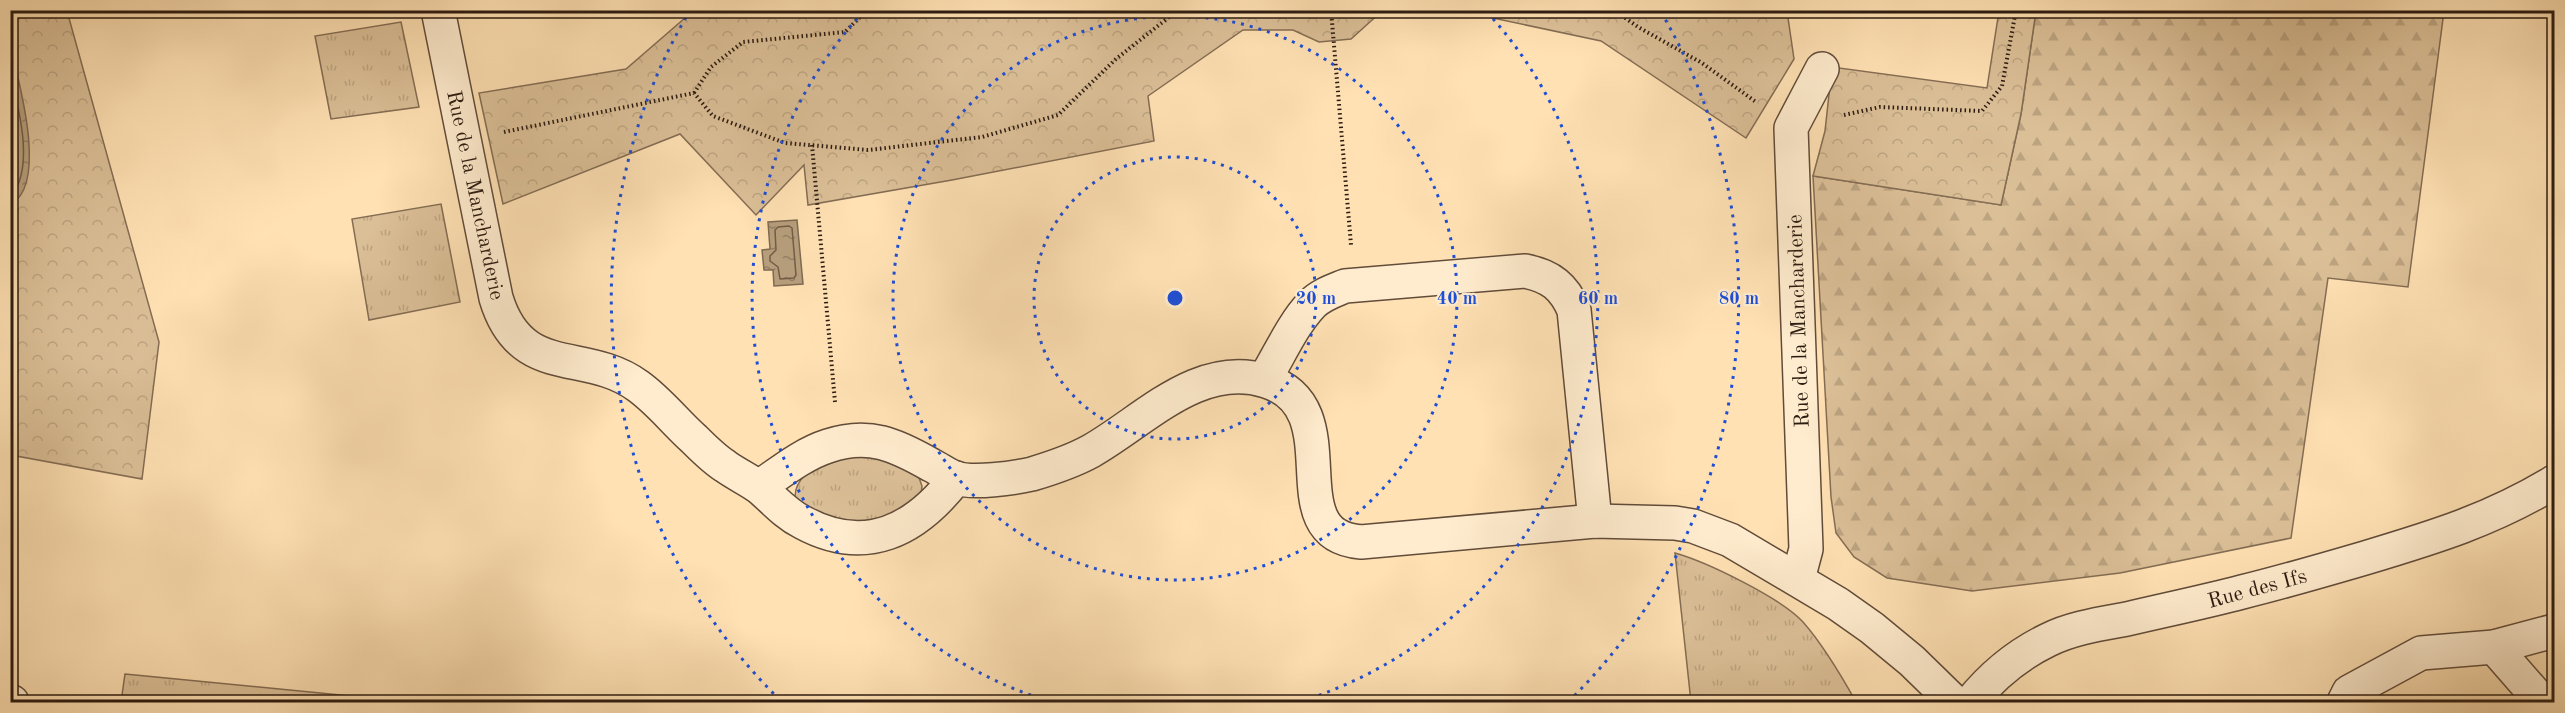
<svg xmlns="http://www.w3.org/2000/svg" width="2565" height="713" font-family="'Old Standard TT',serif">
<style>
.grass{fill:url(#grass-tufts);stroke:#846d54;stroke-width:1.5}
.forest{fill:url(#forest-firs);stroke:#846d54;stroke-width:1.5}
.park{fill:url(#park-crowns);stroke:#846d54;stroke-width:1.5}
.water{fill:url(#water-ripples);stroke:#7f6a51;stroke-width:1.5}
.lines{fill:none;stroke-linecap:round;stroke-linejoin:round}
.shore{stroke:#725c46;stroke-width:1.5}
.minor-casing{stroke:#614c3a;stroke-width:36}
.path{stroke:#2c1b11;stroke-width:4;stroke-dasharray:1.5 3;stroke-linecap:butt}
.minor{stroke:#ffecce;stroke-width:33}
.ring{fill:none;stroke:#1d4ed8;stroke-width:3;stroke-dasharray:3 6}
.labels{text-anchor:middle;stroke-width:4.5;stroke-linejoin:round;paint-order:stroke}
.street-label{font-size:21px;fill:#2c1b11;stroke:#ffecce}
.centre{fill:#1d4ed8;stroke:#ffecce;stroke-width:3}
.ring-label{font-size:18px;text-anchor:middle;font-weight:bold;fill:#1d4ed8;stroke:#ffecce;stroke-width:4.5;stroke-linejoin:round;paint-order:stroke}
</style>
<defs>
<pattern id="grass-tufts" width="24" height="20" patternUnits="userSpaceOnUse" patternTransform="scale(1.5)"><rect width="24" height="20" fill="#dbbf97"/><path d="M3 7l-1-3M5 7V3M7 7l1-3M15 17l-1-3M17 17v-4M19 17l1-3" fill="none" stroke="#bca481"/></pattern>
<pattern id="forest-firs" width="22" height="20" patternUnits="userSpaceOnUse" patternTransform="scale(1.5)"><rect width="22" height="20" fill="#dbbf97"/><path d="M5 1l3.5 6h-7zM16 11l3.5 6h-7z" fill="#bca481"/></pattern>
<pattern id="park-crowns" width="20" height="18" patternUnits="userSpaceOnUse" patternTransform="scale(1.5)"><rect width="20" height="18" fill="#dbbf97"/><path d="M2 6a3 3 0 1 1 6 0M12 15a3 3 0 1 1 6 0" fill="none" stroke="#bca481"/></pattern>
<pattern id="water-ripples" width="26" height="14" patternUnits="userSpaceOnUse" patternTransform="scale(1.5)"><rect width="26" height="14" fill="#b79e7c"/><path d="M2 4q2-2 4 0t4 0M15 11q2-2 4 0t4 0" fill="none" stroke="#958064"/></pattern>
</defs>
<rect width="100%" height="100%" fill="#ffe1b3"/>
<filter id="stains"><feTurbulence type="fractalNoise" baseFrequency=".00333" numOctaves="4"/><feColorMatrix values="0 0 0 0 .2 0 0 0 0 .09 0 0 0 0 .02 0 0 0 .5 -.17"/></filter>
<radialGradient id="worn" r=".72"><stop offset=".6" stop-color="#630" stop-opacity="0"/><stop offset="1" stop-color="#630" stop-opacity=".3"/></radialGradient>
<g class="grass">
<path d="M401,22L419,107L331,119L315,36Z"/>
<path d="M441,204L460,302L369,320L352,219Z"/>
<path d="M875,455L918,475L922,486L921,495L879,523L828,522L796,503C790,481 816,462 836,458C848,455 862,456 875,455Z"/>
<path d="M1675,553C1707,562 1781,598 1803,622C1824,646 1841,675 1856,702H1691Z"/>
<path d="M125,674L412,702H121Z"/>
</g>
<path class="forest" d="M2036,11H2444L2408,287L2328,278L2291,538L2120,573L1972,591L1887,578L1854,557L1836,533L1831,497L1813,176L2001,205L2021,114Z"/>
<g class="park">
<path d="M10,11H67L159,342L142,479L11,455Z"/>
<path d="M693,11V10L1382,11L1351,39L1319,42L1293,30H1243L1148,96L1154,141L952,180L808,205L804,165L756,215L680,134L503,204L479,93L626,69Z"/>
<path d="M1460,11H1787L1794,59L1746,138L1601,41Z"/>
<path d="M1999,11H2036L2021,114L2001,205L1813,176L1825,131L1832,67L1987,88Z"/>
</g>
<g class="water">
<path d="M11,49C19,82 48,184 11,204Z"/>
<path d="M797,220L803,284L774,286L773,270H764L762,250L770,249L768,222Z"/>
</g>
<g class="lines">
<g class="shore">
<path d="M10,72C18,106 36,169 10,197"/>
<path d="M10,112C15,136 21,160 10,182"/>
<path d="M778,227L789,226L792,228L796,275L794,278L780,279L778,267L770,261V256L776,250L775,230Z"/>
</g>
<g class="minor-casing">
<g id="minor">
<path d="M438,10L496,298C521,381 585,347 638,386C659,401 675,422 694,439C704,449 714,459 725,466C736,474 749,480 760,488C774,500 786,514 802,522C866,557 916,530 956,478"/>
<path d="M1264,380C1279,356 1292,325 1312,304C1321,295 1333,291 1345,286L1525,271C1551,276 1564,287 1574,310L1595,521"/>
<path d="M759,487C781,472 803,454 828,446C869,432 896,445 931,465C939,469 947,475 955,478C973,484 1014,478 1032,474C1052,468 1073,461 1091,451C1144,421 1199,360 1266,381C1354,408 1273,535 1361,542L1595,521L1675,523L1693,526L1730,540L1838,604L1872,628L1912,661L1954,702"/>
<path d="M1798,579L1806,549L1791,128L1822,69"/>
<path d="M2494,647L2542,702"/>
<path d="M10,702H12"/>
<path d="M1971,702C1992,676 2017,655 2048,640C2072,628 2100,624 2127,619C2165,610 2204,602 2242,592C2283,582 2324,570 2365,558C2435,537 2491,520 2554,482"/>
<path d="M2344,702L2349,692L2421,653L2494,647L2554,631"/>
</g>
</g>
<g class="path">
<path d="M1331,10L1351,245"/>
<path d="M1614,10L1638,27L1702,63L1756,102"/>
<path d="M694,93L711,67L743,42L845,32L862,15L863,10"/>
<path d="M1844,115L1880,107L1982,111L2002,86L2016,10"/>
<path d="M504,132L694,93L713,116L785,143L868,150L982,137L1058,115L1116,59L1178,10"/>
<path d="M812,145L835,402"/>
</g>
<use href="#minor" class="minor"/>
</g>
<g class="ring">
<circle cx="1175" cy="298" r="141"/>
<circle cx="1175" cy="298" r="282"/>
<path d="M1048 701A423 423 0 0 1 863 12M1487 12A423 423 0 0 1 1302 701"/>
<path d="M780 700A564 564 0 0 1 689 12M1661 12A564 564 0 0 1 1570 700"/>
</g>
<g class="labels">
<g class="street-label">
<text transform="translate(476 195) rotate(78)" y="7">Rue de la Mancharderie</text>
<text transform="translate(1798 321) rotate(-92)" y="7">Rue de la Mancharderie</text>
<text transform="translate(2257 588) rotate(-15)" y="7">Rue des Ifs</text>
</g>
</g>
<circle cx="1175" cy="298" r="9" class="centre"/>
<g class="ring-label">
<text x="1316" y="304">20 m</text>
<text x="1457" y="304">40 m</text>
<text x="1598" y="304">60 m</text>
<text x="1739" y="304">80 m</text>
</g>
<rect width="2565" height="713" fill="none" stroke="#ffe1b3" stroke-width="36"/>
<rect x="12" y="12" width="2541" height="689" fill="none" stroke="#2c1b11" stroke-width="3"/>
<rect x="18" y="18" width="2529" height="677" fill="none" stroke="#2c1b11" stroke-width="1.5"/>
<rect width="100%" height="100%" filter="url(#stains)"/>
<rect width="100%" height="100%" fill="url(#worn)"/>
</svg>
